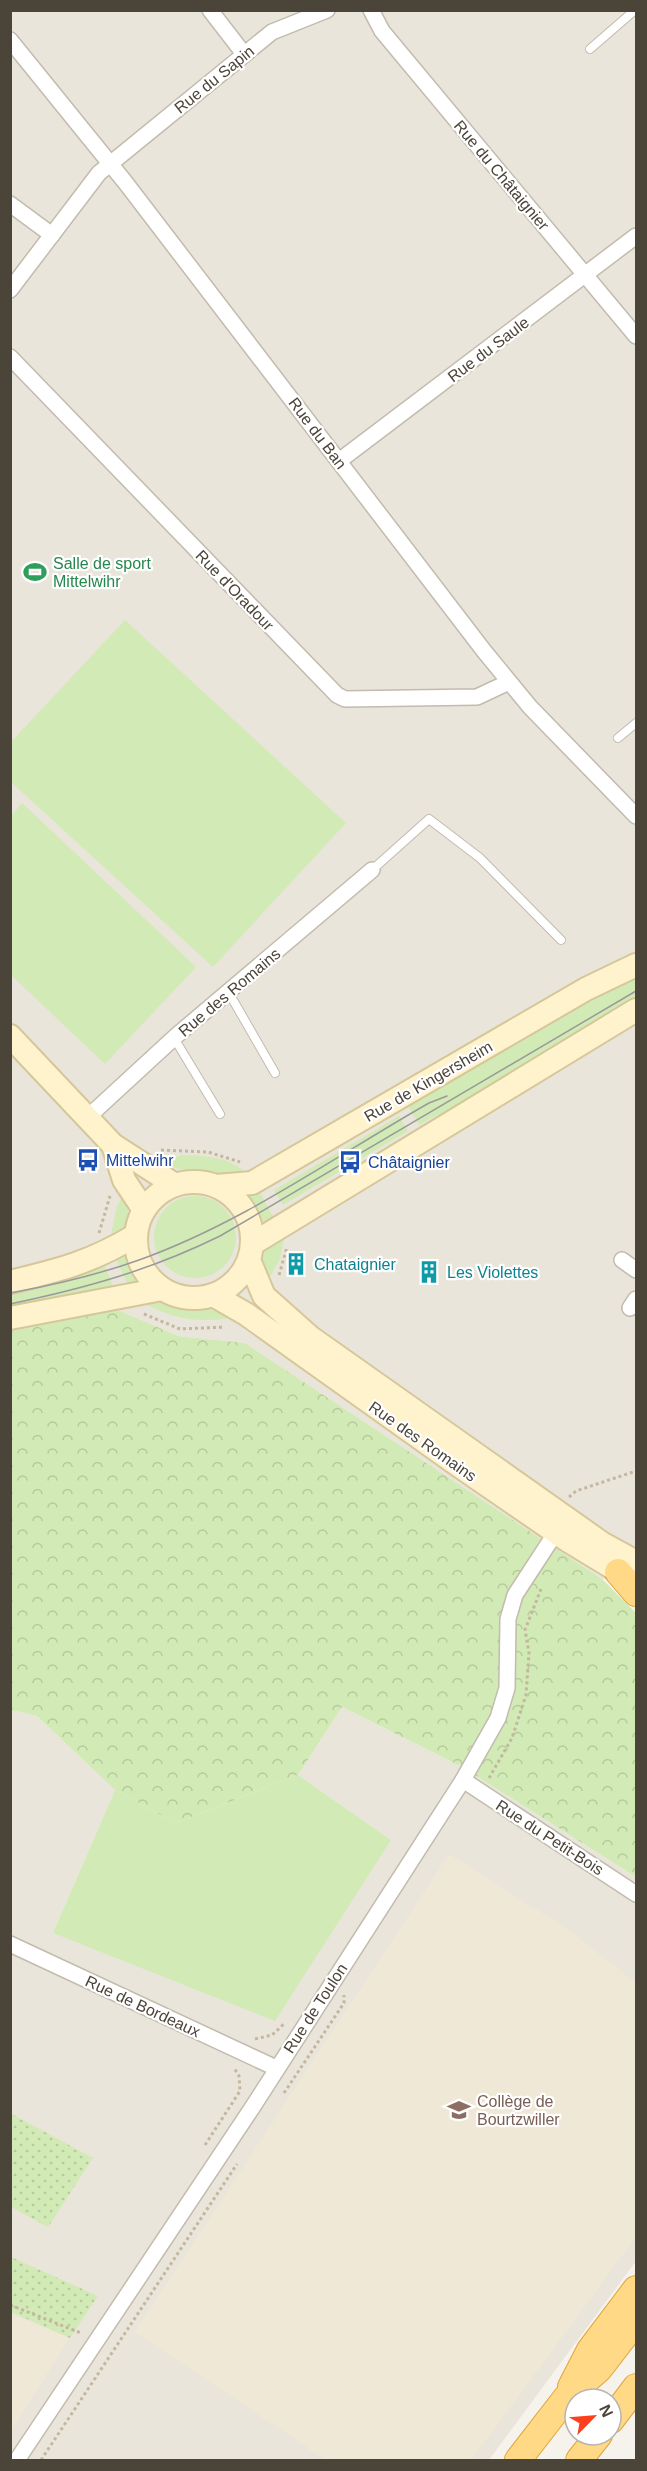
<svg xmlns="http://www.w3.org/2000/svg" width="647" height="2471" font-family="Helvetica,sans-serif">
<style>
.residential{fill:#eae5da}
.education{fill:#efe8d6}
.green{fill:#d2eab5}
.forest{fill:url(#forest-crowns)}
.park{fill:url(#park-dots)}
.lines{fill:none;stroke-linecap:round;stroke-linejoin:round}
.service-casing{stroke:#c2bbae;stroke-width:10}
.minor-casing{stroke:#c2bbae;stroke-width:18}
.secondary-casing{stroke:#d6c79b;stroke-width:26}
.trunk-casing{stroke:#e0a43c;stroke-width:28}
.path{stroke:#c4b79f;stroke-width:3;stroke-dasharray:3 3;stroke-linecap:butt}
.service{stroke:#fff;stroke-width:8}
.minor{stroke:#fff;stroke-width:15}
.secondary{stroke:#fff3cd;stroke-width:22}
.trunk{stroke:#ffd985;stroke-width:26}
.tram{stroke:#9a9a9a;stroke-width:1.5}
.labels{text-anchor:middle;stroke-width:4.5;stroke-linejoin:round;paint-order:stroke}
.street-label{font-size:16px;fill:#4b4439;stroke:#fff}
.leisure-label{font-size:16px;fill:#27864d;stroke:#fff;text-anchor:start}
.transit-label{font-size:16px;fill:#164399;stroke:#fff;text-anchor:start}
.culture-label{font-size:16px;fill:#0d838f;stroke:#fff;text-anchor:start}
.education-label{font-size:16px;fill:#785e54;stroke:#fff;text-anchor:start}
</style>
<defs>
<pattern id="forest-crowns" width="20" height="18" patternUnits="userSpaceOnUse" patternTransform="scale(1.5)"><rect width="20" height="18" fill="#d2eab5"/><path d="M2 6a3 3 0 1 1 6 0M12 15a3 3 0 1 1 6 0" fill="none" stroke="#b6ca9c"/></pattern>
<pattern id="park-dots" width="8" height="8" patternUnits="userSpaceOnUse" patternTransform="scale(1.5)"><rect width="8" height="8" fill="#d2eab5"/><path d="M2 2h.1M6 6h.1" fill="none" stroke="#b6ca9c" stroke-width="1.8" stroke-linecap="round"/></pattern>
</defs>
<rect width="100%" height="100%" fill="#f6f3ec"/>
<g class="residential">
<path d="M11,11H636V1579H602L245,1343L178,1336L118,1310L11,1331Z"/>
<path d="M342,1707L462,1767L636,1877V2261L489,2460H11V1710L37,1716L115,1790L53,1933L391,1840L298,1775Z"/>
</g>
<g class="education">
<path d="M449,1854L570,1931L636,1983V2237L471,2460H326L135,2332Z"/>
<path d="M11,2314L70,2338L11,2431Z"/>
</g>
<g class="green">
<path d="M125,620L346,823L213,967L11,782V742Z"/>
<path d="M22,803L196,967L105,1064L11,975V816Z"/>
<path d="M636,971V998L548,1051L440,1120L437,1115L419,1125L406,1103Z"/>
<path d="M399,1116L408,1131L283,1205L274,1190Z"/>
<path d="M182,1155C203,1156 232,1156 246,1174C228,1175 175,1172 160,1162Z"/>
<path d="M258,1189L274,1218L267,1222L260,1219L249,1196Z"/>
<path d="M124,1193L128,1203V1225L109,1244L117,1206Z"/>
<circle cx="195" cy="1237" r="41"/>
<path d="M282,1236L284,1239L280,1259L268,1280L259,1261L262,1251Z"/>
<path d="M124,1253L128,1254L139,1277L137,1282L128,1285L115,1257Z"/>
<path d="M103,1261L114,1289L11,1309V1288Z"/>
<path d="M154,1294C180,1306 207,1304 231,1318C197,1323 170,1319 141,1301Z"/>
<path d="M298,1775L391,1840L275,2021L53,1933L115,1790L176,1823Z"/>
</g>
<path class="forest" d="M118,1310L178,1336L245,1343L602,1579L636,1613V1877L462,1767L342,1707L298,1775L176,1823L115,1790L37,1716L11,1710V1331Z"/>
<g class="park">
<path d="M10,2113L93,2158L48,2227L11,2207Z"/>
<path d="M11,2257L98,2296L70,2338L11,2312Z"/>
</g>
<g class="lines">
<g class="service-casing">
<g id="service">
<path d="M590,49L635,10"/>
<path d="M618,738L636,723"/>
<path d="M372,870L429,819L480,858L561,940"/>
<path d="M229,993L275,1073"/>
<path d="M174,1038L220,1114"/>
</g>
</g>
<g class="minor-casing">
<g id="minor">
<path d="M210,10L244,54"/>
<path d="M371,10L382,31L636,336"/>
<path d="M10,40L125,182L484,651L530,707L636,816"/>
<path d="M10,204L52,235"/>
<path d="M10,290L99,173L272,32L327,10"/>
<path d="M10,357L337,695L345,699L477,697L509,682"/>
<path d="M339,461L636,236"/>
<path d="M88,1117L176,1036L372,870"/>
<path d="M622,1260L636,1270"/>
<path d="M630,1308L636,1299"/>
<path d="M463,1780L636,1894"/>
<path d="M10,1944L276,2068"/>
<path d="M17,2460L252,2108L463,1780L498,1718L507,1688L508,1619L515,1595L560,1526"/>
</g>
</g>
<g class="secondary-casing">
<g id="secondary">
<path d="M10,1036L113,1145L175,1185"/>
<path d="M113,1145L124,1180L144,1210"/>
<circle cx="194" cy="1240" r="58"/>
<path d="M216,1186L252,1183L586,989L636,965"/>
<path d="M252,1244L636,1010"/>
<path d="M249,1260L264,1296L310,1337L603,1544L636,1562"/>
<path d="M10,1282C60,1270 92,1262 136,1235"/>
<path d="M213,1295L246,1314L455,1463L567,1540L633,1580"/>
<path d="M10,1318L162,1289"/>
</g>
</g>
<g class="trunk-casing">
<g id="trunk">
<path d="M618,1572L636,1593"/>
<path d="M571,2387L590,2350L636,2289"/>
<path d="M611,2420L636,2387"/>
<path d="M518,2460L566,2398L599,2369L636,2321"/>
<path d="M579,2460L599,2435"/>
</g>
</g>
<g class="path">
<path d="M161,1150L208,1152L240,1162"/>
<path d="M99,1233L110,1196"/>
<path d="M279,1275L287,1247"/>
<path d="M144,1314L180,1329L225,1327"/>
<path d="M569,1497L576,1491L636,1471"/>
<path d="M489,1778L512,1738L526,1695L529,1653L525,1630L541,1589"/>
<path d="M255,2039L272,2035L285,2023"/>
<path d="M284,2093L344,2003V1995"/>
<path d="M205,2145L240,2091L239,2076L234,2068"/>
<path d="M10,2305L81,2333"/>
<path d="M41,2460L237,2164"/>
</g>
<use href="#service" class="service"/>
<use href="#minor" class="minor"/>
<use href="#secondary" class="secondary"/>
<use href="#trunk" class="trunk"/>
<g class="tram">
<path d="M10,1293C54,1285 97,1275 139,1260C243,1223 334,1157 429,1103L447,1096"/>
<path d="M10,1304C86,1288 151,1270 220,1236L636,991"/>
</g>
</g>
<defs>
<g id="stadium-bare" transform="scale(1.8)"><path d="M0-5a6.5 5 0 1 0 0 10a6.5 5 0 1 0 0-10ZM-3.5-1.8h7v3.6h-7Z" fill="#2e9e5b" stroke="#fff" stroke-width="2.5" paint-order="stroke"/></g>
<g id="bus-bare" transform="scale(1.8)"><path d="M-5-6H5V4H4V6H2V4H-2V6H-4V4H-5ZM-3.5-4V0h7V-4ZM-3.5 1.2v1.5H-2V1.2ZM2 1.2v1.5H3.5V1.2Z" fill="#1a4fb4" stroke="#fff" stroke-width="2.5" paint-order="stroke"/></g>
<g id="building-bare" transform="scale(1.8)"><path d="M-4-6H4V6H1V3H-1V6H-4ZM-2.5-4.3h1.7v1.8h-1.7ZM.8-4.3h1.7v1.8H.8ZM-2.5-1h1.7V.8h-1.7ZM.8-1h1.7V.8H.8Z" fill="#0f9aa8" stroke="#fff" stroke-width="2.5" paint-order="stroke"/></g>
<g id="school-bare" transform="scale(1.8)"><path d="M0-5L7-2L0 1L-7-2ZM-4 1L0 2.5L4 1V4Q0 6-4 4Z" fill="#8d6e63" stroke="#fff" stroke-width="2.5" paint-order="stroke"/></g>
</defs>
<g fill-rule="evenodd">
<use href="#stadium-bare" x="35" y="572"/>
<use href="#bus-bare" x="88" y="1160"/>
<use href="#bus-bare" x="350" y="1162"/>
<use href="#building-bare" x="296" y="1264"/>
<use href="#building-bare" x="429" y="1272"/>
<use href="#school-bare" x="459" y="2110"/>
</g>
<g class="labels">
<g class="street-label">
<text transform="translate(214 79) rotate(-39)" y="6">Rue du Sapin</text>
<text transform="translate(502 175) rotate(50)" y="6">Rue du Châtaignier</text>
<text transform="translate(488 349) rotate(-37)" y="6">Rue du Saule</text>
<text transform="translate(318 433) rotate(53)" y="6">Rue du Ban</text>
<text transform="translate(235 590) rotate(46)" y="6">Rue d'Oradour</text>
<text transform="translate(229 992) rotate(-40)" y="6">Rue des Romains</text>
<text transform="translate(428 1081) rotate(-30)" y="6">Rue de Kingersheim</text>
<text transform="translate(423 1441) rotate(35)" y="6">Rue des Romains</text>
<text transform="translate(550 1837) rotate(33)" y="6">Rue du Petit-Bois</text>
<text transform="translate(143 2006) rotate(25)" y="6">Rue de Bordeaux</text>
<text transform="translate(315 2008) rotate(-57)" y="6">Rue de Toulon</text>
</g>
<g class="leisure-label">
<text x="53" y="569">Salle de sport<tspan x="53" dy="18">Mittelwihr</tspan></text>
</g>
<g class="transit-label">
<text x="106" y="1166">Mittelwihr</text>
<text x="368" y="1168">Châtaignier</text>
</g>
<g class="culture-label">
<text x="314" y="1270">Chataignier</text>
<text x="447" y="1278">Les Violettes</text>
</g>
<g class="education-label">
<text x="477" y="2107">Collège de<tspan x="477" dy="18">Bourtzwiller</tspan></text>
</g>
</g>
<rect width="647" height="2471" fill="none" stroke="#4b4439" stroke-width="24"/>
<g transform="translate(593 2417) rotate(65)"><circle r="28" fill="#ffffff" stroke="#b7b4b0" stroke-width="1.5"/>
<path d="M0-4.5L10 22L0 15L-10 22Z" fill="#fc3f1d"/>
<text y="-9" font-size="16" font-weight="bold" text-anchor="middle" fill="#4b4439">N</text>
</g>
</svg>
